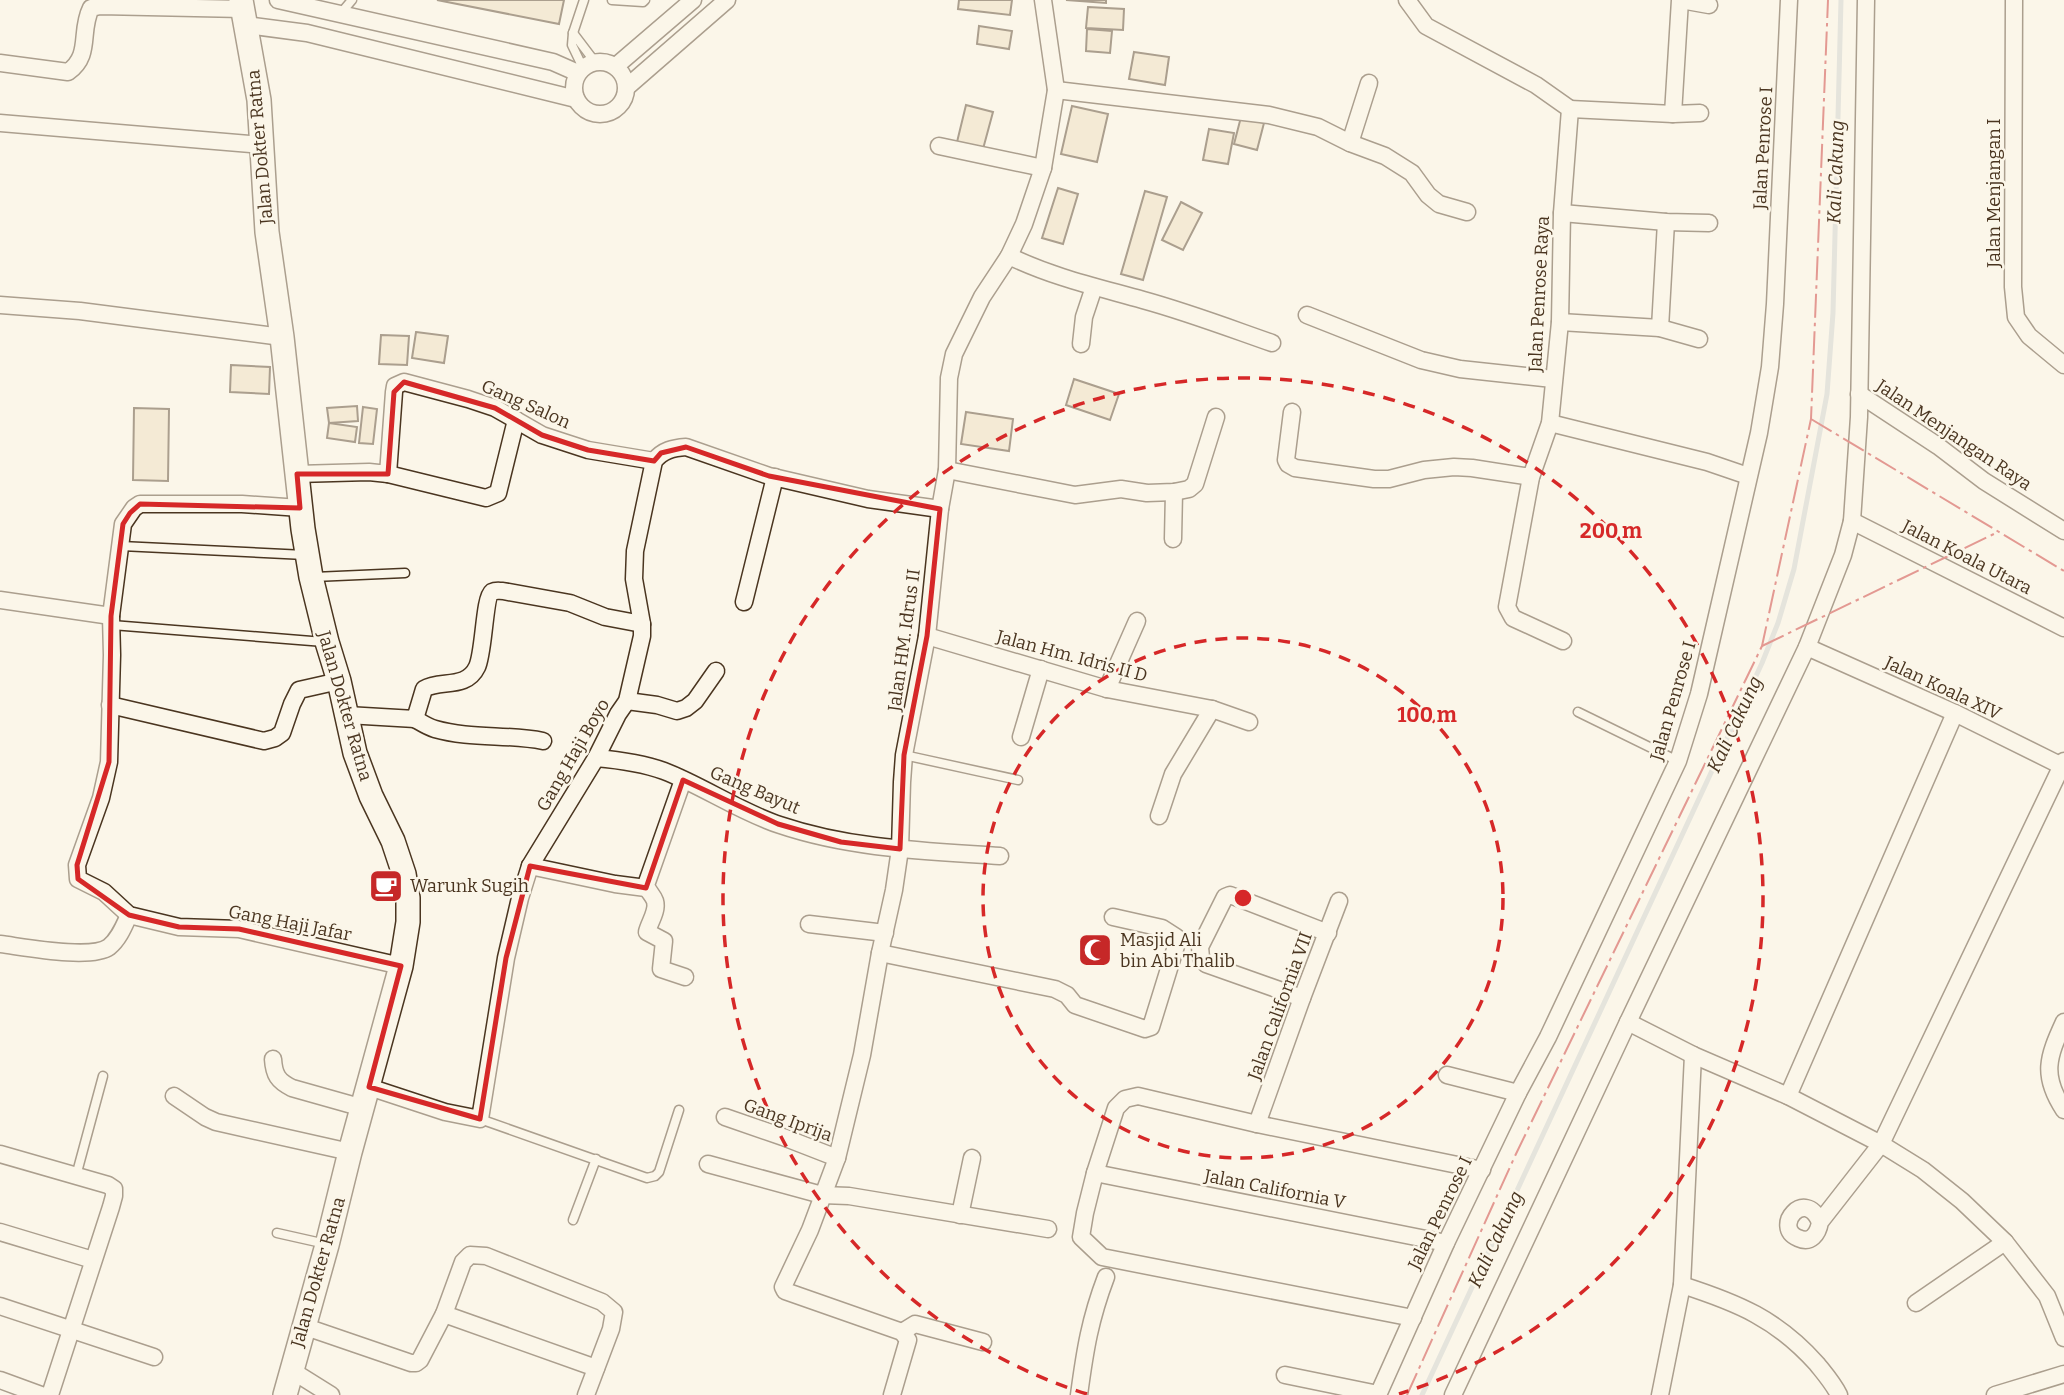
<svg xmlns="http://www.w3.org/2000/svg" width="2064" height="1395" font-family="Bitter,serif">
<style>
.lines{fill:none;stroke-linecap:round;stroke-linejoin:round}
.stream{stroke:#c9cecd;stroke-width:5}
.building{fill:#ecdcbc;stroke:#4a3520;stroke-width:2}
.lane-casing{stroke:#4a3520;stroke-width:11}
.street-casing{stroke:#4a3520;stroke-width:19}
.secondary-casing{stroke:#4a3520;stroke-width:26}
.lane{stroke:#fbf6e9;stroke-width:8}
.street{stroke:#fbf6e9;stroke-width:16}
.secondary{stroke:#fbf6e9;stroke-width:23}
.power{stroke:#c62828;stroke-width:2;stroke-dasharray:24 5 3.5 5;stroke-linecap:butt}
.marked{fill:none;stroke:#d62828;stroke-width:5;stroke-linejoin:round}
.ring{fill:none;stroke:#d62828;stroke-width:3.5;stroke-dasharray:12 9}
.labels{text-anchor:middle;stroke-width:5;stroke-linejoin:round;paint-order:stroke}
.street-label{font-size:18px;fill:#4a3520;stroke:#fbf6e9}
.poi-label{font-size:18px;fill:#4a3520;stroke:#fbf6e9;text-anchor:start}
.water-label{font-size:19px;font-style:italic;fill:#4a3520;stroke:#fbf6e9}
.centre{fill:#d62828;stroke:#fbf6e9;stroke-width:3.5}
.ring-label{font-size:21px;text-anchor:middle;font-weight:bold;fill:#d62828;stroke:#fbf6e9;stroke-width:5;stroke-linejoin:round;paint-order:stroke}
</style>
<rect width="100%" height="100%" fill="#fbf6e9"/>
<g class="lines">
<path class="stream" d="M1422,1395L1762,663L1778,623L1794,569L1827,394L1833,313L1841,0"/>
</g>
<g class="building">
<path d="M437,0H564L559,24Z"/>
<path d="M959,0H1012L1010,15L958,9Z"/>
<path d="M1066,0H1106V3Z"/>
<path d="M1088,7L1124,9L1123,30L1086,28Z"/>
<path d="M979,26L1012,31L1009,49L977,44Z"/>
<path d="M1087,29L1112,31L1110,53L1086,51Z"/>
<path d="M1134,52L1169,57L1165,85L1129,79Z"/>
<path d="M966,105L993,112L983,149L957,142Z"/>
<path d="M1072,106L1108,114L1097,162L1061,154Z"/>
<path d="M1241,117L1264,123L1257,150L1234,144Z"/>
<path d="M1209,129L1234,133L1228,164L1203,160Z"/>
<path d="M1058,188L1078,194L1063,244L1042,238Z"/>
<path d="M1145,191L1167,197L1143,280L1121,274Z"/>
<path d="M1181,202L1202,213L1183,250L1162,240Z"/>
<path d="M416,332L448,336L444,363L412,358Z"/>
<path d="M381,335L409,336L407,365L379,364Z"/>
<path d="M231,365L270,367L269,394L230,392Z"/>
<path d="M1074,379L1119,394L1110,420L1066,405Z"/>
<path d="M357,406L358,421L329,423L327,408Z"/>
<path d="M363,407L377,409L373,444L359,443Z"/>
<path d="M134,408L169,409L168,481L133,480Z"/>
<path d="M966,412L1013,419L1009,451L961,444Z"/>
<path d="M329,423L357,427L355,442L327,438Z"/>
</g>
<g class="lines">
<g class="lane-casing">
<g id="lane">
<path d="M612,0L643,2L645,0"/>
<path d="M341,13L352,0"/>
<path d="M573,33L595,62"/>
<path d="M583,68L572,45L573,33L584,0"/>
<path d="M121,546L305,555"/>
<path d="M314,577L405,573"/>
<path d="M112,625L324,642"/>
<path d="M1578,712L1678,761"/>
<path d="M904,755L1018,780"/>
<path d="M480,1119L647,1178L655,1176L659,1172L679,1110"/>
<path d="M76,1176L103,1076"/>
<path d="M573,1220L596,1159"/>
<path d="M277,1233L326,1244"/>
</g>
</g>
<g class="street-casing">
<g id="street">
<path d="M278,0L553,62L578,73"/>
<path d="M1407,0L1426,26L1536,85L1570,109L1562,213L1560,322L1550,423L1531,477L1507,607L1513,618L1563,641"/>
<path d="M1681,0L1709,5"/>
<path d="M2014,0L2013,287L2016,317L2029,336L2064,365"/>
<path d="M246,25L307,33L576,99"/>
<circle cx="600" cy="88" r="26"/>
<path d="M0,63L68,72C92,55 79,32 91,8L100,6L243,9"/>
<path d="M616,66L693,0"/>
<path d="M627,87L727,0"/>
<path d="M1056,90L1269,115L1318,127L1350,143L1385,156L1412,173L1428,195L1439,204L1467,212"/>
<path d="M1570,109L1673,114L1700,113"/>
<path d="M1673,114L1680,0"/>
<path d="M0,123L262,145"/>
<path d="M1350,143L1369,83"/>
<path d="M939,146L1043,168"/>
<path d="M1562,213L1666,222L1709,223"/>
<path d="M1009,256C1052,277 1097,287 1143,300C1187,312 1229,328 1272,343"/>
<path d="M0,305L80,311L282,337"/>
<path d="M1307,315L1421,360L1460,369L1553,379"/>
<path d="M1560,322L1660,328L1699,339"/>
<path d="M1660,328L1666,222"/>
<path d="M1081,344L1084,317L1094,287"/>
<path d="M1859,394L1938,446L1984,481L2064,531"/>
<path d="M1292,412L1286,460L1288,464L1295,468L1374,479H1389L1424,470L1454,467L1472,468L1531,477"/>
<path d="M1550,423L1707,462L1748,476"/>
<path d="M947,470L1075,495L1121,489L1147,493L1174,492L1189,489L1195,484L1216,417"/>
<path d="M297,474L369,472L388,474L394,392L395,386L404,382L468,399L495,408L542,435L588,450L654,461"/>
<path d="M388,474L486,498L498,493L516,420"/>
<path d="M300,508L242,504H140L134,508L123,524L111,616L112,655L109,762L101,798L77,865L78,879L104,892L129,915L179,927L239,929L401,966"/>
<path d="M1852,521L2064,628"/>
<path d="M1173,539L1174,492"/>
<path d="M0,600L111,616"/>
<path d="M744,602L775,477"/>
<path d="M927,636L1107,689L1212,709L1249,722"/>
<path d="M1807,647L1955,713L2062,766"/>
<path d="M1107,689L1137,621"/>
<path d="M627,701L657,705L677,711L686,708L695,701L716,671"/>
<path d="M110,705L264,741L275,738L282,733L292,704L299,690L339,681"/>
<path d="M347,715L415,719L424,689C440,679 466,690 477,667C484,653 484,598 492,592C496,590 499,591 503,591L570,603L605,617L642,624"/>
<path d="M415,719C422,723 428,727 435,729C470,739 508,734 543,741"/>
<path d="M1021,737L1041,669"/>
<path d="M596,758C619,760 642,763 664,771C703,786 740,812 780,825C851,849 926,851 1000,856"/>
<path d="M683,780L646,885C648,892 653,895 655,901C658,911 649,923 647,932L664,941L661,969L685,977"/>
<path d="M1159,816L1173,774L1212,709"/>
<path d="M530,866L615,884L646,888"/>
<path d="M809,924L885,933"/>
<path d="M0,944C24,947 91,960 109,947C119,939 124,926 129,915"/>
<path d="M880,953L1055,989L1067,995L1075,1005L1145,1029L1151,1027L1176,946V937L1162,928L1113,917"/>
<path d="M1302,998L1206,964L1201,958L1200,947L1225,897L1230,895L1328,933"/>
<path d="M1628,1022L1693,1055L1788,1096L1881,1144L1923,1170L1962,1201L2005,1242L2047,1296L2064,1338"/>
<path d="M2064,1022C2048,1057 2041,1075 2064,1110"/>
<path d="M273,1059C274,1075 278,1081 292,1088L363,1108"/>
<path d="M1447,1075L1518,1093"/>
<path d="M369,1087L445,1112L480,1119L506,958L520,898L530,866L596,758L618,714L627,701L642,636V624L634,579L635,551L654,461C663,450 673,448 686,447L769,476L868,499L940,509"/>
<path d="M174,1096L205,1117L216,1122L350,1152"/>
<path d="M1788,1096L1955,713"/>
<path d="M725,1117L783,1137L837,1158"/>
<path d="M1257,1124L1302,998L1339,901"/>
<path d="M0,1154L108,1185L114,1189V1196L111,1207L50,1395"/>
<path d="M708,1164L822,1195L849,1196L1048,1229"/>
<path d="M1095,1173L1446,1243"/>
<path d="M960,1215L972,1158"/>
<path d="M1820,1222C1805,1187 1772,1227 1798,1238C1811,1244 1818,1234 1820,1222L1881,1144L2064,761"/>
<path d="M0,1232L93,1260"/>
<path d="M1682,1285C1738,1303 1777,1319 1817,1364C1825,1374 1833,1383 1839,1395"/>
<path d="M1916,1303L2005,1242"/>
<path d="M0,1306L154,1357"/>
<path d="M444,1314L596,1368"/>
<path d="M1413,1318L1102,1257L1081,1237L1085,1213L1095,1173L1116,1108L1125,1099L1138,1096L1257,1124L1482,1170"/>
<path d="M303,1326L411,1363H416L420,1360L444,1314L463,1262L470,1255L486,1256L602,1302L614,1312L611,1329L586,1395"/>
<path d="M902,1332L915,1324L983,1342"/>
<path d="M291,1370L331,1395"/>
<path d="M1285,1375L1378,1394"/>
<path d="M0,1380L41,1395"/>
<path d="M892,1395L908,1340L902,1332L785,1291L783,1287L810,1230L837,1158L862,1055L880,953L894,890L900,849L902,782L904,755L927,636L940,509L947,470L949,378L954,354L982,297L1009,256L1024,224L1043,168L1056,90L1043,0"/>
<path d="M1079,1395C1085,1350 1090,1319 1106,1277"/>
<path d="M1378,1395L1446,1243L1518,1093L1548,1037L1678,761L1699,694L1759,433L1770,367L1775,304L1789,0"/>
<path d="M1453,1395L1628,1022L1807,647L1843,555L1852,521L1859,417L1866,0"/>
<path d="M1660,1395L1682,1285L1693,1055"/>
<path d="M1995,1395L2064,1374"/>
</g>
</g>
<g class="secondary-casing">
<path id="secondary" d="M241,0L259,100L267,232L282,337L303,529L311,577L327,642L339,681L355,753L371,796L393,841L404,874L408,898V922L401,966L350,1152L327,1245L285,1395"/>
</g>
<use href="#lane" class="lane"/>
<use href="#street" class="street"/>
<use href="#secondary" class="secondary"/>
<g class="power">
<path d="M1811,419L2064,571"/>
<path d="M1762,646L1998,532"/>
<path d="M1407,1395L1515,1156L1762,646L1811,419L1828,0"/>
</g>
</g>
<path d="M0 0H2064V1395H0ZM404,382L495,408L542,435L588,450L654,461L661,453L686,447L769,476L940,509L927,636L904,755L900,849L841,842L778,824L683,780L646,888L530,866L506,958L480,1119L369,1087L401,966L239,929L179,927L129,915L78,879L77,865L109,762L111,616L123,524L130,513L140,504L300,508L297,474H388L394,392Z" fill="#fbf6e9" fill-opacity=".55" fill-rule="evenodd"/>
<path class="marked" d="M404,382L495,408L542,435L588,450L654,461L661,453L686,447L769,476L940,509L927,636L904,755L900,849L841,842L778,824L683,780L646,888L530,866L506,958L480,1119L369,1087L401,966L239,929L179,927L129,915L78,879L77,865L109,762L111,616L123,524L130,513L140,504L300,508L297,474H388L394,392Z"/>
<g class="ring">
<circle cx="1243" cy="898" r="260"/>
<path d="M1087 1394A520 520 0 1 1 1399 1394"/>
</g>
<defs>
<g id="cafe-square" transform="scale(1.75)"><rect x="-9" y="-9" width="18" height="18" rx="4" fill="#c62828" stroke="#fbf6e9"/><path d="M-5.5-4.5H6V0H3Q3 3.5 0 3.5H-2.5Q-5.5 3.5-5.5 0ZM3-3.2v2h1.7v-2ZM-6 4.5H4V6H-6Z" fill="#fff"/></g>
<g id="mosque-square" transform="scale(1.75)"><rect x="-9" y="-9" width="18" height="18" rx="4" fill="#c62828" stroke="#fbf6e9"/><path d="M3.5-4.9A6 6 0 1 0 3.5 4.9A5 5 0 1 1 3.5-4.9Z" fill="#fff"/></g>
</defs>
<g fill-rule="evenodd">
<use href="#cafe-square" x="386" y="886"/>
<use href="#mosque-square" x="1095" y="950"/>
</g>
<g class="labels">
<g class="street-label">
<text transform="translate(260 147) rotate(-95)" y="6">Jalan Dokter Ratna</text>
<text transform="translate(1763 148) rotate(-87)" y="6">Jalan Penrose I</text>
<text transform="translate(1994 193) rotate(-90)" y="6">Jalan Menjangan I</text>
<text transform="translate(1539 294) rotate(-87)" y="6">Jalan Penrose Raya</text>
<text transform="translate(526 404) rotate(24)" y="6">Gang Salon</text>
<text transform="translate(1954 435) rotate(34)" y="6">Jalan Menjangan Raya</text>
<text transform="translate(1967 557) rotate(27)" y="6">Jalan Koala Utara</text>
<text transform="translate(904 640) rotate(-82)" y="6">Jalan HM. Idrus II</text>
<text transform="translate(1072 656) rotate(15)" y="6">Jalan Hm. Idris II D</text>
<text transform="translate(1943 688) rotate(25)" y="6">Jalan Koala XIV</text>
<text transform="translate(1673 701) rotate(-74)" y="6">Jalan Penrose I</text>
<text transform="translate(345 706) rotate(74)" y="6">Jalan Dokter Ratna</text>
<text transform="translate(573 755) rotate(-60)" y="6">Gang Haji Boyo</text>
<text transform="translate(755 790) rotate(23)" y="6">Gang Bayut</text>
<text transform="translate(290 923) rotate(11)" y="6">Gang Haji Jafar</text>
<text transform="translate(1280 1006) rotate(-70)" y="6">Jalan California VII</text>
<text transform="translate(788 1120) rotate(20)" y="6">Gang Iprija</text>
<text transform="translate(1275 1189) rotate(11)" y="6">Jalan California V</text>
<text transform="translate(1440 1213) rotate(-64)" y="6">Jalan Penrose I</text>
<text transform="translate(318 1272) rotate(-74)" y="6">Jalan Dokter Ratna</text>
</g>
<g class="poi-label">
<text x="410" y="892">Warunk Sugih</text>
<text x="1120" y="946">Masjid Ali<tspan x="1120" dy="21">bin Abi Thalib</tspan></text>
</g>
<g class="water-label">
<text transform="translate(1835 172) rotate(-88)" y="7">Kali Cakung</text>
<text transform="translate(1734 724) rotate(-65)" y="7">Kali Cakung</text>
<text transform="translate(1495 1239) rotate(-65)" y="7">Kali Cakung</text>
</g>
</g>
<circle cx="1243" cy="898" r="10" class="centre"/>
<g class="ring-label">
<text x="1611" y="538">200 m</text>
<text x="1427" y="722">100 m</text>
</g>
</svg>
